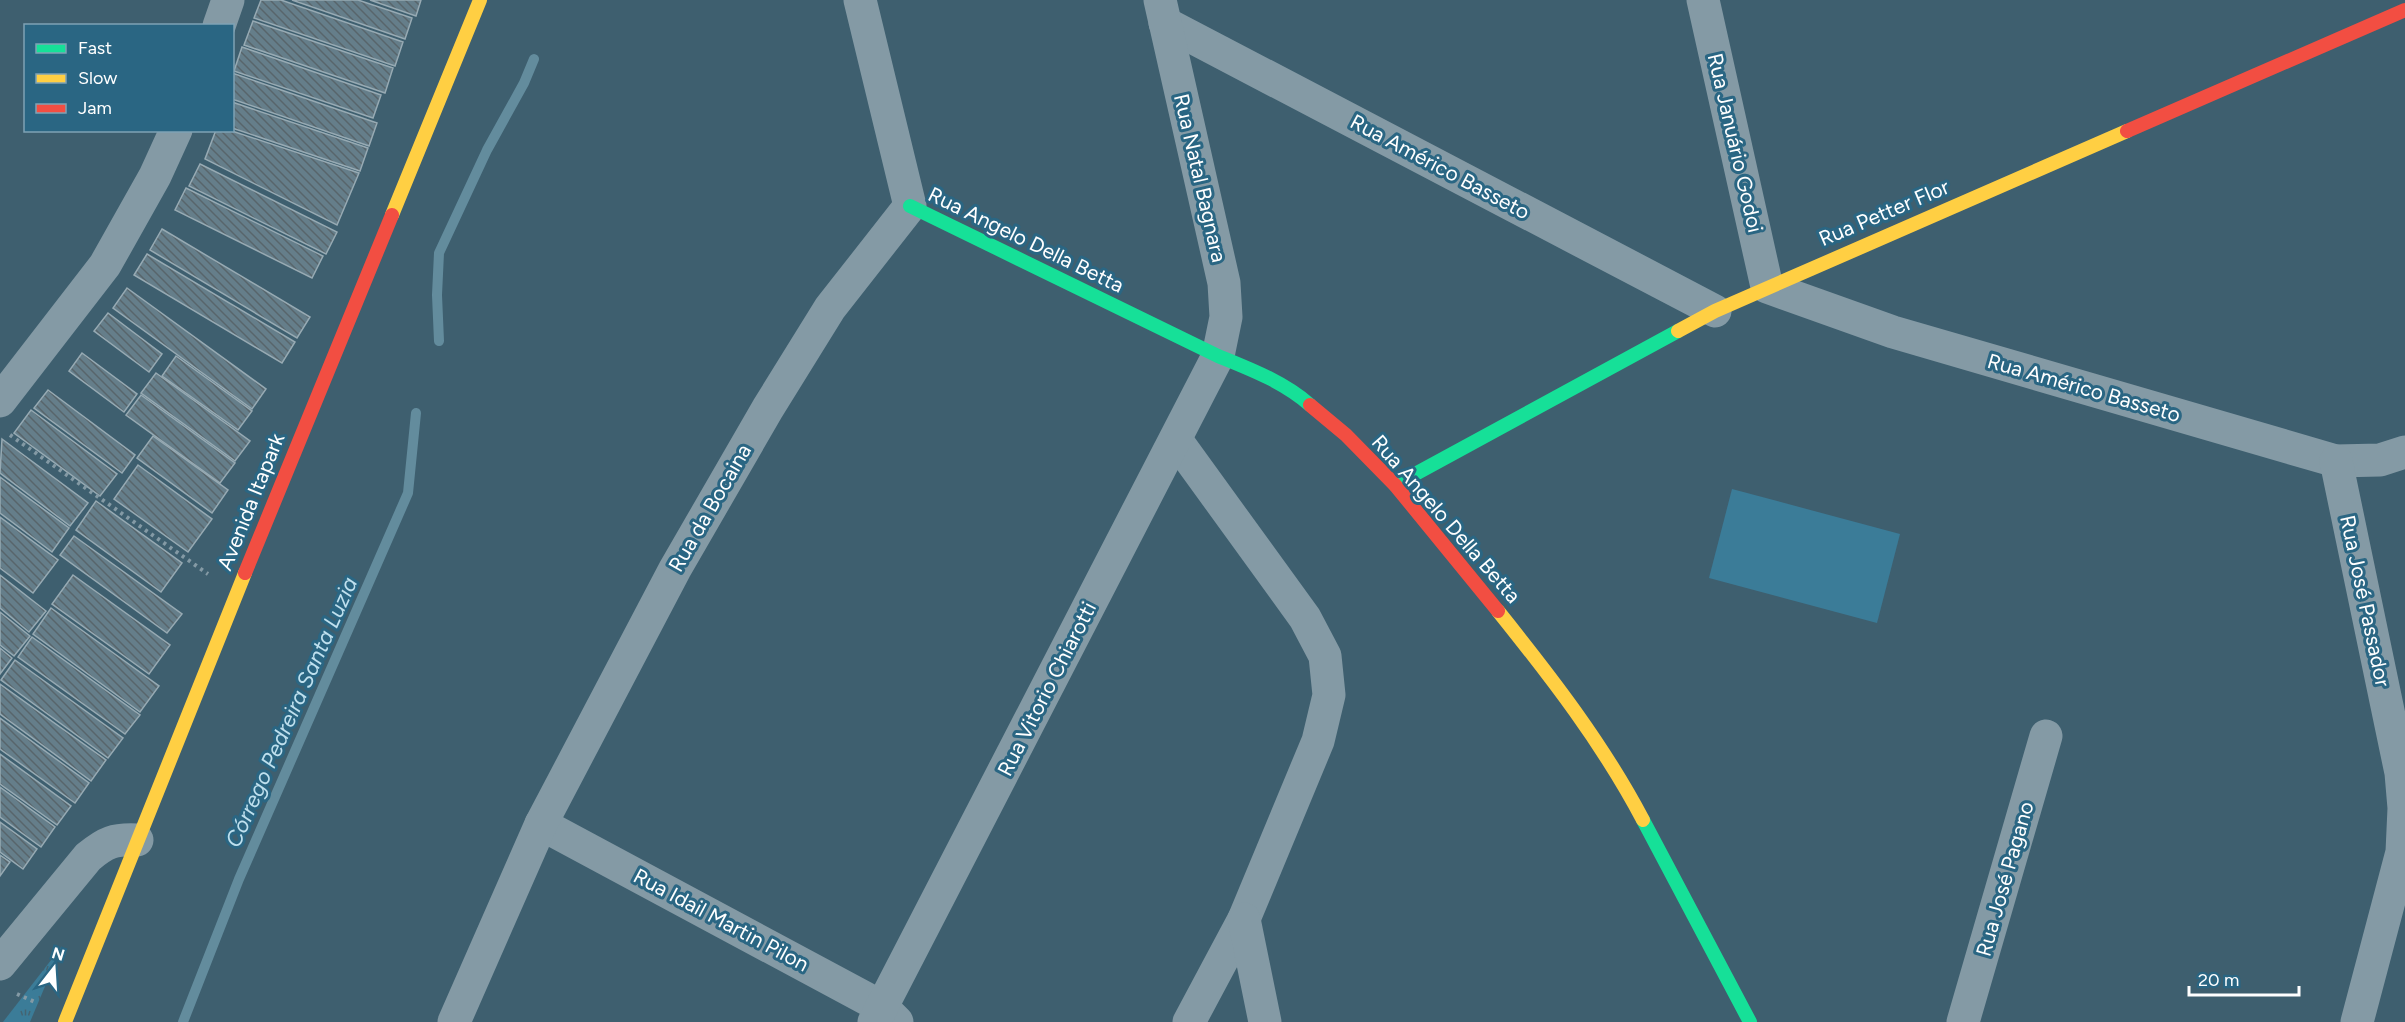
<svg xmlns="http://www.w3.org/2000/svg" width="2405" height="1022" font-family="Figtree,sans-serif">
<style>
.grass{fill:url(#grass-tufts)}
.pitch{fill:#3b7c98}
.lines{fill:none;stroke-linecap:round;stroke-linejoin:round}
.stream{stroke:#638c9d;stroke-width:10}
.building{fill:url(#building-back-hatch);stroke:#97aab3;stroke-width:1.5}
.path{stroke:#849aa5;stroke-width:4;stroke-dasharray:3 4.5;stroke-linecap:butt}
.street{stroke:#849aa5;stroke-width:33}
.fast{stroke:#16e098;stroke-width:14}
.slow{stroke:#ffcf43;stroke-width:14}
.jam{stroke:#f24e42;stroke-width:14}
.labels{text-anchor:middle;stroke-width:6;stroke-linejoin:round;paint-order:stroke}
.street-label{font-size:21px;fill:#fff;stroke:#2a6683}
.water-label{font-size:22px;font-style:italic;fill:#bfe0ee;stroke:#2a6683}
</style>
<defs>
<pattern id="grass-tufts" width="24" height="20" patternUnits="userSpaceOnUse" patternTransform="scale(1.5)"><rect width="24" height="20" fill="#3b7c98"/><path d="M3 7l-1-3M5 7V3M7 7l1-3M15 17l-1-3M17 17v-4M19 17l1-3" fill="none" stroke="#446472"/></pattern>
<pattern id="building-back-hatch" width="6" height="6" patternUnits="userSpaceOnUse" patternTransform="scale(1.5)"><rect width="6" height="6" fill="#657e8a"/><path d="M-1 5l2 2M0 0l6 6M5-1l2 2" fill="none" stroke="#58656b"/></pattern>
</defs>
<rect width="100%" height="100%" fill="#3e5f6f"/>
<path class="grass" d="M62,946L30,1022H3Z"/>
<path class="pitch" d="M1732,489L1900,534L1877,623L1709,578Z"/>
<g class="lines">
<g class="stream">
<path d="M439,341L437,295L439,253L487,150L524,83L534,59"/>
<path d="M183,1022L239,879L408,493L416,413"/>
</g>
</g>
<g class="building">
<path d="M261,0H281L403,42L395,66L254,18Z"/>
<path d="M292,0H358L412,18L405,39Z"/>
<path d="M370,0H421L416,16Z"/>
<path d="M253,21L393,68L385,93L244,45Z"/>
<path d="M242,47L381,95L373,118L234,71Z"/>
<path d="M232,73L377,123L369,146L232,99Z"/>
<path d="M232,102L368,148L360,171L232,128Z"/>
<path d="M216,130H229L359,173L337,225L205,159Z"/>
<path d="M200,164L337,232L326,254L189,186Z"/>
<path d="M186,188L323,256L312,278L175,210Z"/>
<path d="M162,229L310,317L297,338L150,250Z"/>
<path d="M147,254L295,342L282,363L134,275Z"/>
<path d="M127,288L266,389L252,409L113,308Z"/>
<path d="M108,313L162,354L149,372L94,331Z"/>
<path d="M82,353L137,394L124,412L69,371Z"/>
<path d="M176,356L252,411L238,430L162,376Z"/>
<path d="M156,373L250,441L235,461L141,393Z"/>
<path d="M48,390L135,455L122,473L34,408Z"/>
<path d="M141,395L235,463L220,483L126,415Z"/>
<path d="M31,410L117,474L100,496L14,433Z"/>
<path d="M153,436L228,490L212,513L137,458Z"/>
<path d="M2,439L88,503L70,526L0,473Z"/>
<path d="M138,465L212,519L188,552L114,499Z"/>
<path d="M0,477L69,528L52,552L0,513Z"/>
<path d="M96,501L182,563L161,592L76,530Z"/>
<path d="M0,517L58,560L33,593L0,568Z"/>
<path d="M74,536L182,614L167,633L60,555Z"/>
<path d="M0,575L46,611L29,632L0,608Z"/>
<path d="M73,575L170,645L149,674L52,604Z"/>
<path d="M51,608L159,686L140,712L33,634Z"/>
<path d="M0,612L30,636L14,656L0,645Z"/>
<path d="M32,637L140,715L125,734L18,657Z"/>
<path d="M0,648L12,658L0,674Z"/>
<path d="M15,660L123,738L108,758L1,680Z"/>
<path d="M0,684L106,760L91,781L0,714Z"/>
<path d="M0,718L89,783L75,803L0,749Z"/>
<path d="M0,754L71,806L57,825L0,784Z"/>
<path d="M0,787L55,827L41,847L0,817Z"/>
<path d="M0,822L37,849L23,869L0,852Z"/>
<path d="M0,855L10,862L0,876Z"/>
</g>
<g class="lines">
<g class="path">
<path d="M10,435L208,574"/>
<path d="M17,994L35,1002"/>
</g>
<g class="street">
<path d="M1703,0L1767,287L1893,332L2336,461L2380,460L2405,452"/>
<path d="M1165,23L1715,311"/>
<path d="M219,26L228,0"/>
<path d="M0,401L105,265L155,176L176,130"/>
<path d="M1176,440L1305,618L1325,656L1329,695L1318,741L1244,919L1189,1022"/>
<path d="M2336,461L2401,773L2404,808L2402,852L2357,1022"/>
<path d="M541,824L882,1007L897,1022"/>
<path d="M1244,919L1265,1022"/>
<path d="M0,964L88,857C106,842 114,839 137,840"/>
<path d="M454,1022L541,824L675,569L768,408L830,308L910,206L860,0"/>
<path d="M874,1022L1218,356L1226,317L1224,283L1160,0"/>
<path d="M1963,1022L2046,736"/>
</g>
<g class="fast">
<path d="M910,206L1218,356C1250,369 1284,382 1310,405"/>
<path d="M1395,485L1678,331"/>
<path d="M1643,820L1750,1022"/>
</g>
<g class="slow">
<path d="M392,215L480,0"/>
<path d="M1678,331L1715,311L2127,131"/>
<path d="M1498,611C1551,677 1603,744 1643,820"/>
<path d="M65,1022L245,573"/>
</g>
<g class="jam">
<path d="M2127,131L2405,10"/>
<path d="M1310,405L1346,435L1395,485L1498,611"/>
<path d="M245,573L392,215"/>
</g>
</g>
<g class="labels">
<g class="street-label">
<text transform="translate(1735 143) rotate(77)" y="7">Rua Januário Godoi</text>
<text transform="translate(1440 167) rotate(28)" y="7">Rua Américo Basseto</text>
<text transform="translate(1200 178) rotate(77)" y="7">Rua Natal Bagnara</text>
<text transform="translate(1884 213) rotate(-23)" y="7">Rua Petter Flor</text>
<text transform="translate(1026 240) rotate(26)" y="7">Rua Angelo Della Betta</text>
<text transform="translate(2084 388) rotate(16)" y="7">Rua Américo Basseto</text>
<text transform="translate(251 502) rotate(-68)" y="7">Avenida Itapark</text>
<text transform="translate(710 508) rotate(-60)" y="7">Rua da Bocaina</text>
<text transform="translate(1446 519) rotate(49)" y="7">Rua Angelo Della Betta</text>
<text transform="translate(2365 601) rotate(78)" y="7">Rua José Passador</text>
<text transform="translate(1047 689) rotate(-63)" y="7">Rua Vitorio Chiarotti</text>
<text transform="translate(2005 879) rotate(-74)" y="7">Rua José Pagano</text>
<text transform="translate(721 920) rotate(28)" y="7">Rua Idail Martin Pilon</text>
</g>
<g class="water-label">
<text transform="translate(291 712) rotate(-66)" y="8">Córrego Pedreira Santa Luzia</text>
</g>
</g>
<rect x="24" y="24" width="210" height="108" fill="#2a6683" stroke="#7fa3b5" stroke-width="1.5"/>
<rect x="36" y="44" width="30" height="9" fill="#16e098" stroke="#7fa3b5" stroke-width="1.5"/>
<text x="78" y="54" font-size="18" fill="#ffffff">Fast</text>
<rect x="36" y="74" width="30" height="9" fill="#ffcf43" stroke="#7fa3b5" stroke-width="1.5"/>
<text x="78" y="84" font-size="18" fill="#ffffff">Slow</text>
<rect x="36" y="104" width="30" height="9" fill="#f24e42" stroke="#7fa3b5" stroke-width="1.5"/>
<text x="78" y="114" font-size="18" fill="#ffffff">Jam</text>
<g transform="translate(54 968) rotate(17)" stroke="#2a6683" stroke-width="4.5" paint-order="stroke">
<path d="M0-4.5L10 22L0 15L-10 22Z" fill="#ffffff"/>
<text y="-9" font-size="16" font-weight="bold" text-anchor="middle" fill="#ffffff">N</text>
</g>
<path d="M2189 986v9h110v-9" fill="none" stroke="#ffffff" stroke-width="3"/>
<text x="2198" y="986" font-size="18" fill="#ffffff" stroke="#2a6683" stroke-width="4.5" paint-order="stroke">20 m</text>
</svg>
